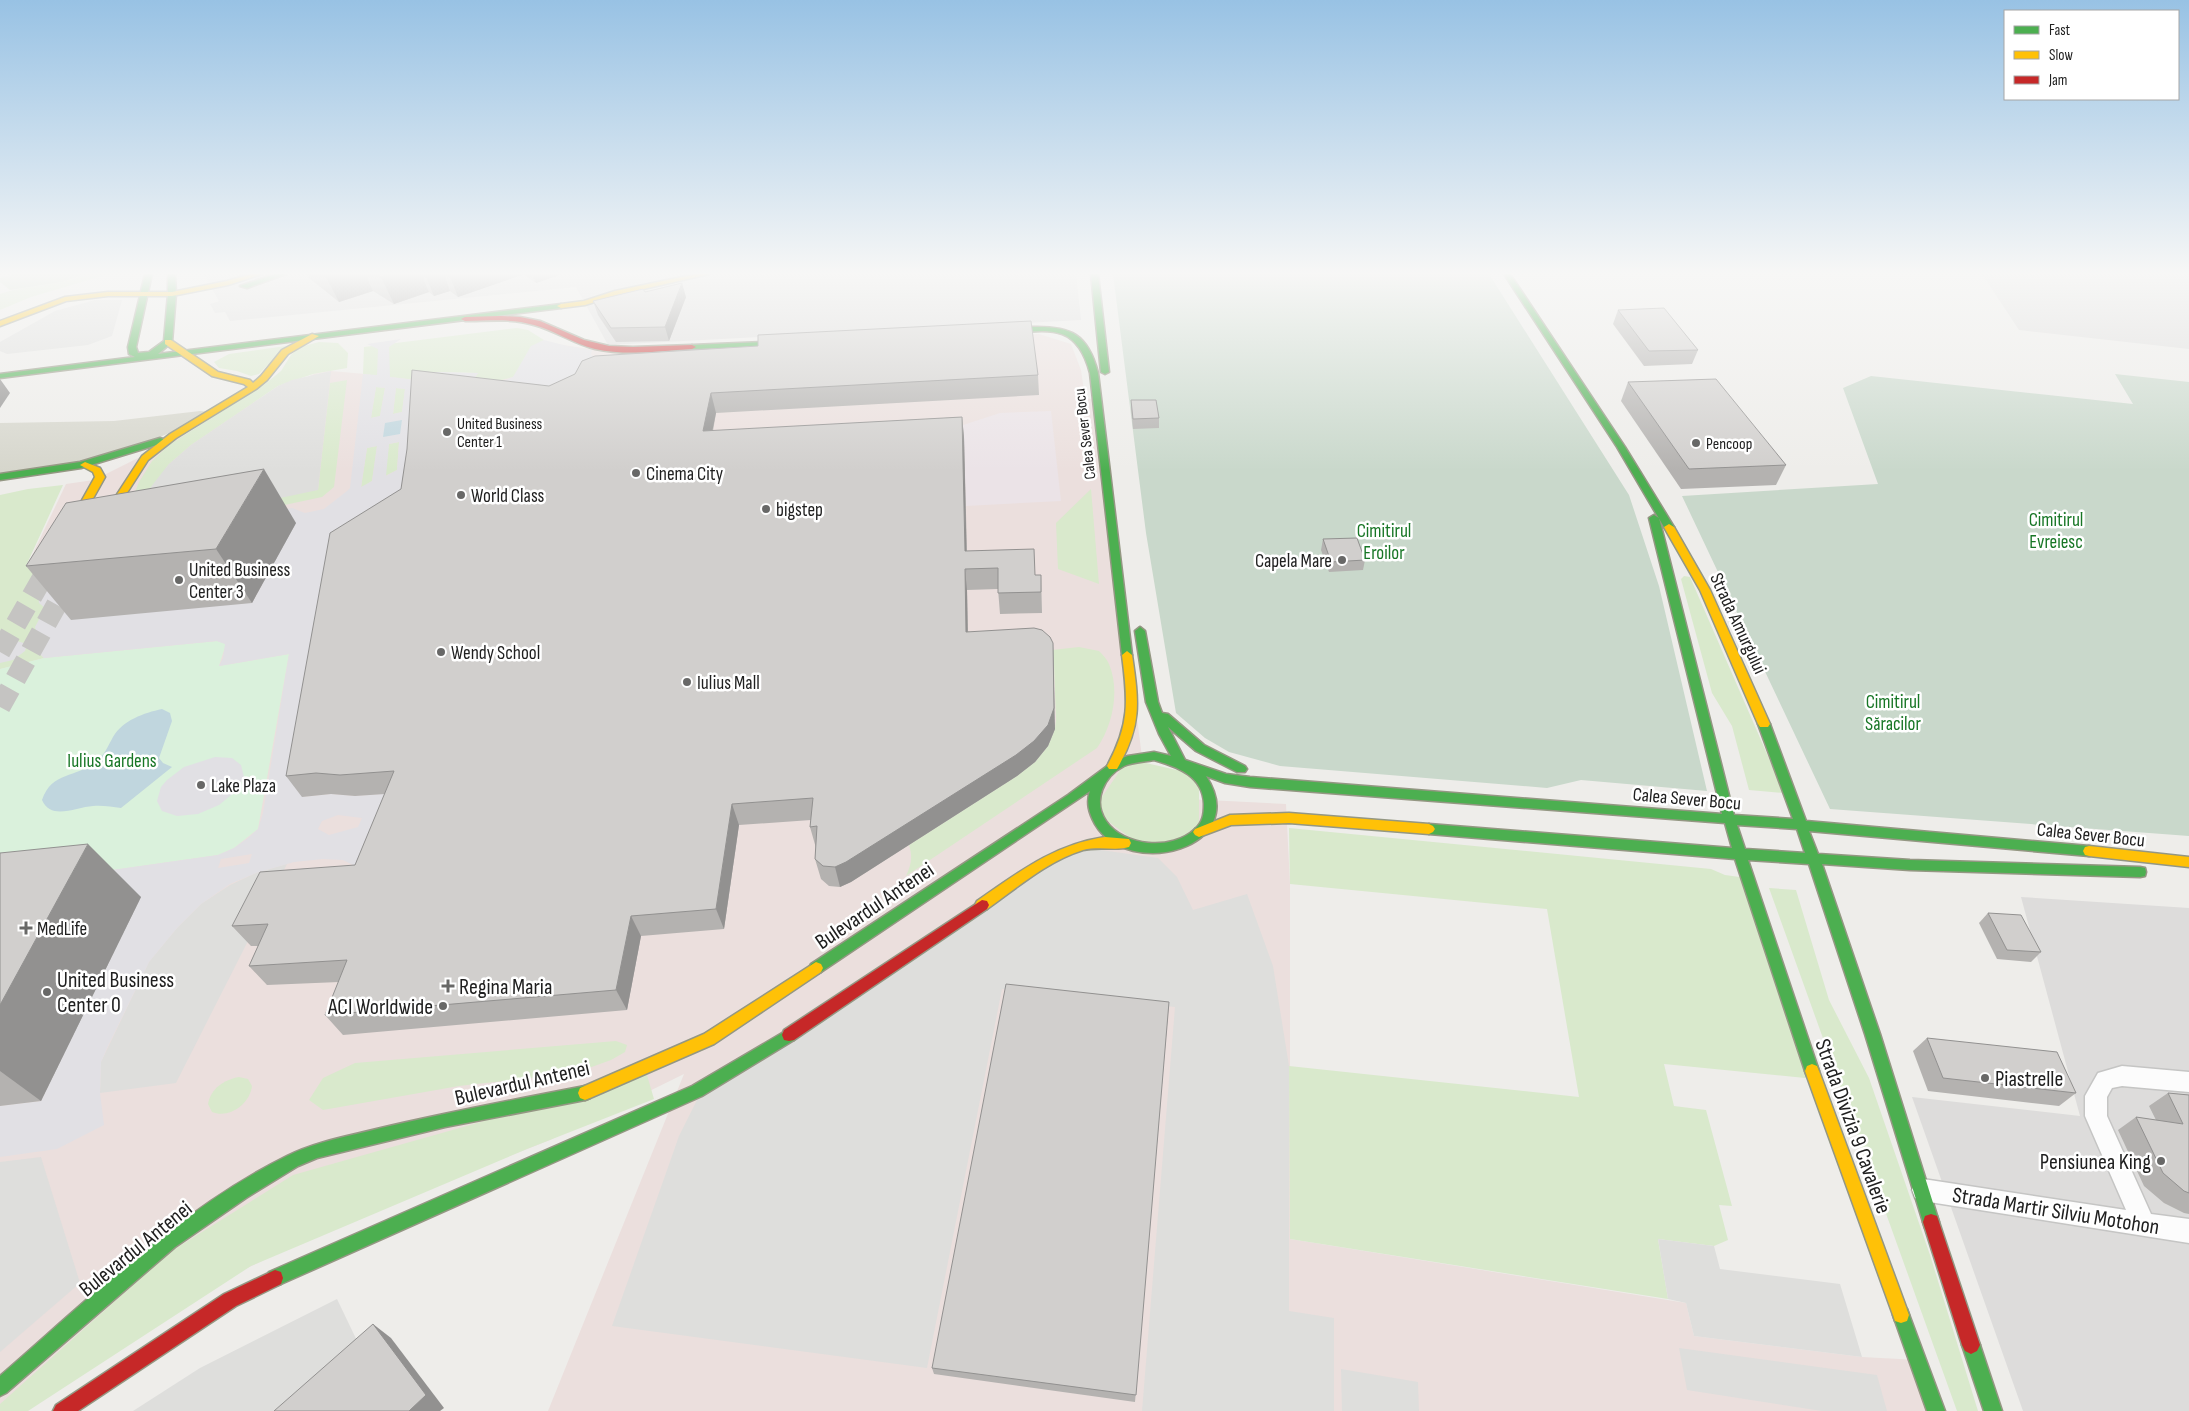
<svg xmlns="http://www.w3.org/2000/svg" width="2189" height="1411" font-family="'Sofia Sans Condensed',sans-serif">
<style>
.residential{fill:#dddcdb}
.commercial{fill:#ebdfdd}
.industrial{fill:#ebe3e7}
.construction{fill:#d6d6cc}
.grass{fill:#d9e9cc}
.forest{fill:#c9dac2}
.cemetery{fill:#c9d8cb}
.park{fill:#daf1dc}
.parking{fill:#dededc}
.plaza{fill:#e1e0e4;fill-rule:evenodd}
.water{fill:#c0d6de}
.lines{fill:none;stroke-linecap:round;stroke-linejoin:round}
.secondary-tunnel{stroke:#c5c4c2;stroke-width:21;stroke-dasharray:21 11;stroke-linecap:butt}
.street-casing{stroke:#c5c5c4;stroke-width:3}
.fast-casing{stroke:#949783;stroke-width:3}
.slow-casing{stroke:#949783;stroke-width:3}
.jam-casing{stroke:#949783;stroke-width:3}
.street{fill:#fcfcfc;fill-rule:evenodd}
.fast{fill:#4caf50;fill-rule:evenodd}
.slow{fill:#ffc107;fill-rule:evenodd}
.jam{fill:#c62828;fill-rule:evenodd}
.wall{fill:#b4b2b0}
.shaded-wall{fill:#929190}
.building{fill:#d1cfcd;stroke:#929190}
.poi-dot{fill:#686867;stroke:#fff;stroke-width:2}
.labels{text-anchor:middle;stroke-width:5;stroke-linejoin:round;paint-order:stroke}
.far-poi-label{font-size:16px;fill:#202020;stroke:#fff;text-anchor:start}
.far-street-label{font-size:16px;fill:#202020;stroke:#fff}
.poi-label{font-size:19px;fill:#202020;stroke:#fff;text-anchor:start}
.park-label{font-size:19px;fill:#177625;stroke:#fff}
.street-label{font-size:19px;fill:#202020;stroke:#fff}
.near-street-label{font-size:22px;fill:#202020;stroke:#fff}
.near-poi-label{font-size:22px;fill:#202020;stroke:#fff;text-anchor:start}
</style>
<rect width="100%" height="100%" fill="#eeedea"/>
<g class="residential">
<path d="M204,274H1076L1081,320L608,345L576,287L230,321Z"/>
<path d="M1982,274H2189V349L2019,330Z"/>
<path d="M2021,897L2189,908V1411H2023L1912,1097L2080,1116Z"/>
</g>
<path class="commercial" d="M1039,334L1071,344L1081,370L1085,398L1097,400L1147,797L1286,804L1290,884V1239L1686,1303L1694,1336L1862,1357L1918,1360L1935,1411H548L684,1074L550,1140L353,1217L181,1300L0,1410V609L27,566L66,484L94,480L190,432L314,374L331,371L365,374L478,373L551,343L583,348L648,350Z"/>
<path class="industrial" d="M1051,411L1061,501L966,506L963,425L1000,413Z"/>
<path class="construction" d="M200,411L209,412L180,428L140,446L86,461L0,473V423L114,421Z"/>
<g class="grass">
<path d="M86,274H109L31,297L0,310V294C28,284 59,287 86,274Z"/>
<path d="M517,328L528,330L544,340L513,377L498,381L472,382L478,373L433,372L426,381L363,374L364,347Z"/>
<path d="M319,342L338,343L348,353L347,368L313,374L278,386L191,445L168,465L318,490L330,383L347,380L334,487L322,497L125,539L119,531L139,482L152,461L169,445L265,384L281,371L291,355L300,347Z"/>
<path d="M286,346L259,374L251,376L237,371L219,368L214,362L229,354Z"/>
<path d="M376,387L385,388L380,416L371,418Z"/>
<path d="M396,388L405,389L402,412L393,414Z"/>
<path d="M399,442L397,470L385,476L389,444Z"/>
<path d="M377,446L372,481L361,488L367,448Z"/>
<path d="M63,485L26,566L71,561L45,608L41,655L44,658L0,669V495L28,489Z"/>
<path d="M1091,489L1099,584L1058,569L1056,523Z"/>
<path d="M1684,576L1690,577L1784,793L1749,790L1732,726L1712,693L1681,579Z"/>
<path d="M1079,647L1099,651C1103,655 1107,659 1109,664C1120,690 1113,725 1097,748L906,876C911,865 913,857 909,845L1017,776L1035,762L1048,746L1055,729L1056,719L1054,664L1043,651Z"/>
<path d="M1128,759L1199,775V832L1144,848L1093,810Z"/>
<path d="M1289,828L1711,869L1725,875L1747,878L1815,1079L1664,1064L1674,1106L1706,1110L1732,1206L1719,1205L1728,1240L1714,1246L1658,1239L1668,1299L1290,1239L1289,1066L1579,1097L1547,909L1290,884Z"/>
<path d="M1769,888L1796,890L1829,1000L1869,1078L1930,1255L1978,1411H1957Z"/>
<path d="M616,1041L627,1045L625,1052L611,1060L575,1073L459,1086L323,1110L309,1100L323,1078L355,1063Z"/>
<path d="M647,1075L654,1099L527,1149L251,1266L28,1411H0V1404L170,1252L293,1175Z"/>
<path d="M239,1077L248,1079L252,1086C250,1104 229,1119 212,1112L208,1104C211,1088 224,1080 239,1077Z"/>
</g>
<path class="forest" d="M14,274H86L62,282L10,290L0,282V278Z"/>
<g class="cemetery">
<path d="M1113,274H1489L1629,495L1659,586L1707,791L1581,780L1547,788L1280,766L1229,752L1205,738L1176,713L1146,533Z"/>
<path d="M2115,374L2189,382V836L1830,809L1682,496L1878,484L1843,388L1871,376L2133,404Z"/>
</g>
<path class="park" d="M217,641L226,644L219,666L289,654L258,829L234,848L218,855L0,886V669L44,658Z"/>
<g class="parking">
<path d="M275,284L292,305L215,313L210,304Z"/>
<path d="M95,300H122L112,336L88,345L7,354L0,351V342L55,311Z"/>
<path d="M331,371L318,490L137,528L147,492L168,465L191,445L278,386L292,380Z"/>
<path d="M1079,847L1158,858L1177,877L1193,910L1247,894L1273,966L1289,1066V1311L1334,1318V1411H1142L1175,1007L1002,989L927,1368L612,1326L679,1136L702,1090Z"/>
<path d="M287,864L176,1083L100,1093L101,1062L149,962L177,928L201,904L230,885L256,873Z"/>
<path d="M41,1157L80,1283L0,1352V1162Z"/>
<path d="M1658,1239L1714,1246L1720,1269L1840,1284L1862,1357L1694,1336L1686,1303L1668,1299Z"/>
<path d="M337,1299L360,1347L281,1411H133L200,1368Z"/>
<path d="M1679,1348L1877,1375L1887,1411H1822L1687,1390Z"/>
<path d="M1341,1369L1418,1382L1419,1411H1342Z"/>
</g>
<g class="plaza">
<path d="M401,339L389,347L390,377L425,381L433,372L478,373L472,382L506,380L513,377L531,346L544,340L567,346L592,350L591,355L596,357L302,797L331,794L355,796L409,792L355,866L343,860L323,859L294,862L256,873L230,884L201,904L177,928L149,962L108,1046L101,1062L100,1093L104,1125L57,1149L0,1157V1106L41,1101L140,897L0,886L218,855L234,848L248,838L258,829L263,813L289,654L219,666L223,658L225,644L217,641L44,658L41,655L35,627L45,608L39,603L38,592L45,580L252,603L295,523L259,514L292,508L305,513L324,509L347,491L350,488L363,374L377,375L378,349L367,344ZM376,387L385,388L380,416L371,418ZM396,388L405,389L402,412L393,414ZM399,442L397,470L386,476L389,444ZM377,446L372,481L361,487L367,448ZM338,815L362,818L358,827L329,835L318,829L322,821ZM252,854L249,863L218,868L221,859Z"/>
<path d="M17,641L27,644L25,651L13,660L0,663V647Z"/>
<path d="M215,757L232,758L241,765L244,777L236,791L219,805L198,814L177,816L162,811L157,801L161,787L167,780L184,767Z"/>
</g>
<g class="water">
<path d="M402,420L400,434L383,437L385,423Z"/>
<path d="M162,709L170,713L172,721L159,758L163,763L172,767L121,808C112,807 102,805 93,806C76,807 51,821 42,800C52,771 76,778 96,762C104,756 108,746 113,737C123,720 144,713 162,709Z"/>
</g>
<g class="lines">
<g class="secondary-tunnel">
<path d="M0,652L51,563"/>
<path d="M0,707L73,575"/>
</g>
<g class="street-casing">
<path id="street" d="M2122,1066L2189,1072V1092L2122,1086L2112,1088L2107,1097V1116L2151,1214L2189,1219V1243L1923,1201L1915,1198L1912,1190L1915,1182L1923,1179L2126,1210L2085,1116V1096L2098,1073Z"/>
</g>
<g class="fast-casing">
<g id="fast">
<path d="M145,274H152L136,347L138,353L149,352L164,341L168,294V274H175L176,294L172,342L158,354L561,304L565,306L561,308L0,378V374L135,357L129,354L128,347Z"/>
<path d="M275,274H286L247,288L240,286Z"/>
<path d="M1091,274H1098L1109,372L1105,374L1101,372Z"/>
<path d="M1504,274H1510L1625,447L1674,527L1672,529L1669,530L1664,527L1617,447Z"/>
<path d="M1032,327C1071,326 1088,334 1098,373L1132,655L1131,658L1127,659L1122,655L1090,373C1076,320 1045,331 1001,334L997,332L1001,330Z"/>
<path d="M791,341L795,343L794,345L692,349L688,347L692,345Z"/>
<path d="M160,438L163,439V443L81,468L0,480V474L80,462Z"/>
<path d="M1654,515L1659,518L1734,815L1793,819L1758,724L1764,720L1770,724L1806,821L2089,846L2093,847L2095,851L2093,855L2089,856L1809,831L1818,854L1910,860L2140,867L2145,868L2146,872L2145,876L2140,877L1910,870L1822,864L1880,1034L1939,1222L1937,1228L1931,1230L1925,1228L1923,1222L1865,1034L1809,864L1748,860L1819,1071L1817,1076L1812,1078L1807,1076L1805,1071L1735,859L1429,834L1425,832L1423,829L1425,826L1429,824L1732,848L1725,823L1250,787L1225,783L1206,776C1253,848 1128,881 1095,824C1089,813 1086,803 1090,791L821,972L816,974L811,972L809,968L811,964L1068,795L1114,761L1128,756L1154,752L1171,756L1159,734L1146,702L1135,631L1140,627L1145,631L1158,702L1162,713L1168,714L1204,745L1245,766L1247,769L1245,772H1237L1196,751L1168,727L1185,760L1226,774L1250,777L1722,814L1649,518ZM1154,760C1178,767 1203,776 1204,804C1204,814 1203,822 1195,829C1172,851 1124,847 1106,821C1092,801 1104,776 1124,766C1133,762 1144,762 1154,760ZM1737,825L1797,829L1805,853L1745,849Z"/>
<path d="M789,1029L794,1030L796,1035L794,1040L702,1096L281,1284L275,1286L269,1284L267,1278L269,1272L692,1086Z"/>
<path d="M585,1086L590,1088L592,1093L590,1098L585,1100L445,1127L317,1158L298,1166L246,1198L175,1247L6,1393L0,1396V1376C90,1298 180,1209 287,1156C317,1141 350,1136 381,1128C449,1112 517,1099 585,1086Z"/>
<path d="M1901,1307L1907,1309L1945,1411H1927L1893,1315L1895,1309Z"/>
<path d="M1971,1336L1977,1339L1980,1345L2002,1411H1984L1962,1345L1965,1339Z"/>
</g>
</g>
<g class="slow-casing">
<g id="slow">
<path d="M251,274H262L228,285L172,296H108L66,301L0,326V321L65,297L108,292H172L227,281Z"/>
<path d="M696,274H709L617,295L585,305L561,308L557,306L561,304L584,301L615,291Z"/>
<path d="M312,334L319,336L288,354L267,380L256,389L176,438L148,460L107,524H101L99,522L142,456L170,434L248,387L244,384L212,376L165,344V340H171L218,372L250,380L253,383L261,376L282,350Z"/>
<path d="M85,462L100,468L105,477L77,527L72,530L67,527L95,477L93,472L80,465Z"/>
<path d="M1669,524L1674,527L1710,590L1770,724L1768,727H1760L1758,724L1700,590L1664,527Z"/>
<path d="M1127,651L1132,655C1139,703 1142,725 1117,769H1109L1107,766C1130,724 1128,701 1122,655Z"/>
<path d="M1289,813L1429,824L1433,826L1435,829L1433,832L1429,834L1289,823L1231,825L1199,837L1195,835L1193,832L1195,829L1230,815Z"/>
<path d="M1105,837L1129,839L1131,843L1129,847C1117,851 1099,846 1083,850C1047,861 1017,888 987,909L982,910L977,909L975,905L977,901C1019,872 1053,845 1105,837Z"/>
<path d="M2089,846L2189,857V867L2089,856L2085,855L2083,851L2085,847Z"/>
<path d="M816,962L821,964L823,968L821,972L714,1044L590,1098L585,1100L580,1098L578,1093L580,1088L704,1034Z"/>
<path d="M1812,1064L1817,1066L1819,1071L1909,1315L1907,1321L1901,1323L1895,1321L1893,1315L1805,1071L1807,1066Z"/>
</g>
</g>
<g class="jam-casing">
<g id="jam">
<path d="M501,316L520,317L540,321L584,340L609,346L633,347L692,345L696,347L692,349C660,351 627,356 595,349C574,344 556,331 534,325C512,318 488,321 465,321L461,319L465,317Z"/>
<path d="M982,900L987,901L989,905L987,909L794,1040L789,1041L784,1040L782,1035L784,1030Z"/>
<path d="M1931,1214L1937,1216L1980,1345L1977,1351L1971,1354L1965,1351L1962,1345L1923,1222L1925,1216Z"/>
<path d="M275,1270L281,1272L283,1278L281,1284L236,1306L78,1411H53L56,1405L224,1294Z"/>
</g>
</g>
<use href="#street" class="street"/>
<use href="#fast" class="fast"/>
<use href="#slow" class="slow"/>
<use href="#jam" class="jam"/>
</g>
<g class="wall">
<path d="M308,274H562L536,283L524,274L458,297L450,291L434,296L429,292L394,304L373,291L339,302L309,278Z"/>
<path d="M645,292L686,297L669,341L616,342L598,315L593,301Z"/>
<path d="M1618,310L1698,350L1692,364L1644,366L1613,324Z"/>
<path d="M1038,375L1039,395L716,413L713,431L962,417L964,437L967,551L1035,575H1041L1042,613L1000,614L998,589L967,590L968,631L1055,729L1048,746L1035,762L1017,776L851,882L840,887L829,886L821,879L815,859L816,848L810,827L811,820L739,825L724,929L641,936L627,1010L343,1035L325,1015L339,982L267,985L249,966L258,946H251L232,926L355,865L385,794L355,796L331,794L302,797L286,776L401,489L549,386Z"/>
<path d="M1628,382L1786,465L1776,485L1681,489L1621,401Z"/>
<path d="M1131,400L1159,418V428L1133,429L1131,410Z"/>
<path d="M296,523L252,603L71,620L26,566Z"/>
<path d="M1323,539L1365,560L1363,570L1329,572L1321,550Z"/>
<path d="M0,853L141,897L41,1101L0,1106Z"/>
<path d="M1988,913L2041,952L2031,962L1997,959L1979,923Z"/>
<path d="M1169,1002L1135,1402L934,1374L932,1368Z"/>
<path d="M1927,1038L2076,1093L2059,1106L1928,1091L1913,1051Z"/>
<path d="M2168,1093L2189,1095V1214L2184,1213L2164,1203L2144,1186L2118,1130L2136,1117L2156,1120L2149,1106Z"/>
</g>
<g class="shaded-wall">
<path d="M328,274H365L373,291L339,302L325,275Z"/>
<path d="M391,274H421L429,292L394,304L381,277Z"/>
<path d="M425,274H444L450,291L434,296Z"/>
<path d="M449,274H524L458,297Z"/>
<path d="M533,274H562L536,283Z"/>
<path d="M682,283L686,297L669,341L665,327Z"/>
<path d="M0,379L10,393L0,408Z"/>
<path d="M711,393L716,413L708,452L703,431Z"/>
<path d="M962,417L964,437L967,572L965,551Z"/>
<path d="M264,469L296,523L252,603L216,549Z"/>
<path d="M965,569L967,590L968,653L966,632Z"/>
<path d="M1053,643L1055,729L1048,746L1035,762L1017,776L851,882L840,887L835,867Z"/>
<path d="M732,804L739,825L724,929L716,909Z"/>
<path d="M88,844L141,897L41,1101L0,1071V1005Z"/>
<path d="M631,916L641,936L627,1010L616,990Z"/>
<path d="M373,1324L391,1338L444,1408L440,1411H409Z"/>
</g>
<g class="building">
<path d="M376,274H391L381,277Z"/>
<path d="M682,283L665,327L611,328L593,301L643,289L645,292Z"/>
<path d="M1664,308L1698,350L1649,351L1618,310Z"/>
<path d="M1031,321L1038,375L711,393L703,431L962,417L965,551L1034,549L1035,575H1041V592L998,593V568L965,569L966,632L1034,628L1042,630L1050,637L1053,643L1054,708L1048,725L1034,741L1016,755L846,862L835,867L823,866L815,859L817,826L810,827L813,798L732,804L716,909L631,916L616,990L325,1015L347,960L249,966L268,924L232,926L260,872L355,865L394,771L340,775L316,773L286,776L330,533L401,489L407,449L412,370L549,386L575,374L582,361L595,356L758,346V335Z"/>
<path d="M1716,379L1786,465L1689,469L1628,382Z"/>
<path d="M1131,400H1156L1159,418L1133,419Z"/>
<path d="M264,469L216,549L26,566L66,503Z"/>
<path d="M1357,538L1365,560L1331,562L1323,539Z"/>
<path d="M88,844L0,1005V853Z"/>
<path d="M1988,913L2021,915L2041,952L2007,950Z"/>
<path d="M1006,984L1169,1002L1136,1395L932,1368Z"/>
<path d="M1927,1038L2057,1052L2076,1093L1943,1078Z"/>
<path d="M2168,1093L2189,1095V1193L2184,1191L2163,1173L2136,1117L2183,1124Z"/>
<path d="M373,1324L426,1395L409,1411H274Z"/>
</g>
<linearGradient id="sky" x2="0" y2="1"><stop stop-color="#98c2e4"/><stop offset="0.58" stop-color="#f7f7f6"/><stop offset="1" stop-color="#f7f7f6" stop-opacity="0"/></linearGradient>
<rect width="2189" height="471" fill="url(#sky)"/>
<g class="poi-dot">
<circle cx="447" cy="432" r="5"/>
<circle cx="1696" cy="443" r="5"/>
<circle cx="636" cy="473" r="5"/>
<circle cx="461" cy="495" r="5"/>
<circle cx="766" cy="509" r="5"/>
<circle cx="1342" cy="560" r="5"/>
<circle cx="179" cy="580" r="5"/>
<circle cx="441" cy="652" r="5"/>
<circle cx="687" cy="682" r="5"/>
<circle cx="201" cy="785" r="5"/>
<path d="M23.5 920.5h5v5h5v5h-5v5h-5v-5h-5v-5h5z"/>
<path d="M445.5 978.5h5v5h5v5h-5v5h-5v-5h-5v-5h5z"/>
<circle cx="47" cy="992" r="5"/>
<circle cx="443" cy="1006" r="5"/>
<circle cx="1985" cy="1078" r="5"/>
<circle cx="2161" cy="1161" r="5"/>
</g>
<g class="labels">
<g class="far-poi-label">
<text x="457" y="429">United Business<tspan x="457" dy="18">Center 1</tspan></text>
<text x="1706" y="449">Pencoop</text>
</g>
<g class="far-street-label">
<text transform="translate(1084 434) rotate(-97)" y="6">Calea Sever Bocu</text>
</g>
<g class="poi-label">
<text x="646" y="480">Cinema City</text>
<text x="471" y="502">World Class</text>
<text x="776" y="516">bigstep</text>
<text x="1332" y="567" text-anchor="end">Capela Mare</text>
<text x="189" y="576">United Business<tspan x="189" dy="22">Center 3</tspan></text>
<text x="451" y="659">Wendy School</text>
<text x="697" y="689">Iulius Mall</text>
<text x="211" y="792">Lake Plaza</text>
<text x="37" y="935">MedLife</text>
</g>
<g class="park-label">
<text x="2056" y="526">Cimitirul<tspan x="2056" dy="22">Evreiesc</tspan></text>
<text x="1384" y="537">Cimitirul<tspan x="1384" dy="22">Eroilor</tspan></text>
<text x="1893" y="708">Cimitirul<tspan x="1893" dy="22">Săracilor</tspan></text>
<text x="112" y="767">Iulius Gardens</text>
</g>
<g class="street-label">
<text transform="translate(1739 623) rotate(65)" y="7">Strada Amurgului</text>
<text transform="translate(1687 798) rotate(5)" y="7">Calea Sever Bocu</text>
<text transform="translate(2091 834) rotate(6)" y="7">Calea Sever Bocu</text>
</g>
<g class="near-street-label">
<text transform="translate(874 905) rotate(-34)" y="8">Bulevardul Antenei</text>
<text transform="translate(522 1082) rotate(-13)" y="8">Bulevardul Antenei</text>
<text transform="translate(1854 1126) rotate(70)" y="8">Strada Divizia 9 Cavalerie</text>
<text transform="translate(2056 1210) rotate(9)" y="8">Strada Martir Silviu Motohon</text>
<text transform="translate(135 1248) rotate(-39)" y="8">Bulevardul Antenei</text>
</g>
<g class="near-poi-label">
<text x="57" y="987">United Business<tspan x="57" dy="25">Center 0</tspan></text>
<text x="459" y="994">Regina Maria</text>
<text x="433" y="1014" text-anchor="end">ACI Worldwide</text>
<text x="1995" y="1086">Piastrelle</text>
<text x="2151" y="1169" text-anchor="end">Pensiunea King</text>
</g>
</g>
<rect x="2004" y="10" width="175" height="90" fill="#ffffff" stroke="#a6a6a6"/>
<rect x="2014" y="26" width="25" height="8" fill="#4caf50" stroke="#a6a6a6"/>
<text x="2049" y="35" font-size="15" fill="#202020">Fast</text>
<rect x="2014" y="51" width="25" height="8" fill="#ffc107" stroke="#a6a6a6"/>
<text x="2049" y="60" font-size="15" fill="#202020">Slow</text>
<rect x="2014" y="76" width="25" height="8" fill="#c62828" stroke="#a6a6a6"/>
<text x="2049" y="85" font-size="15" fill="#202020">Jam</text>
</svg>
